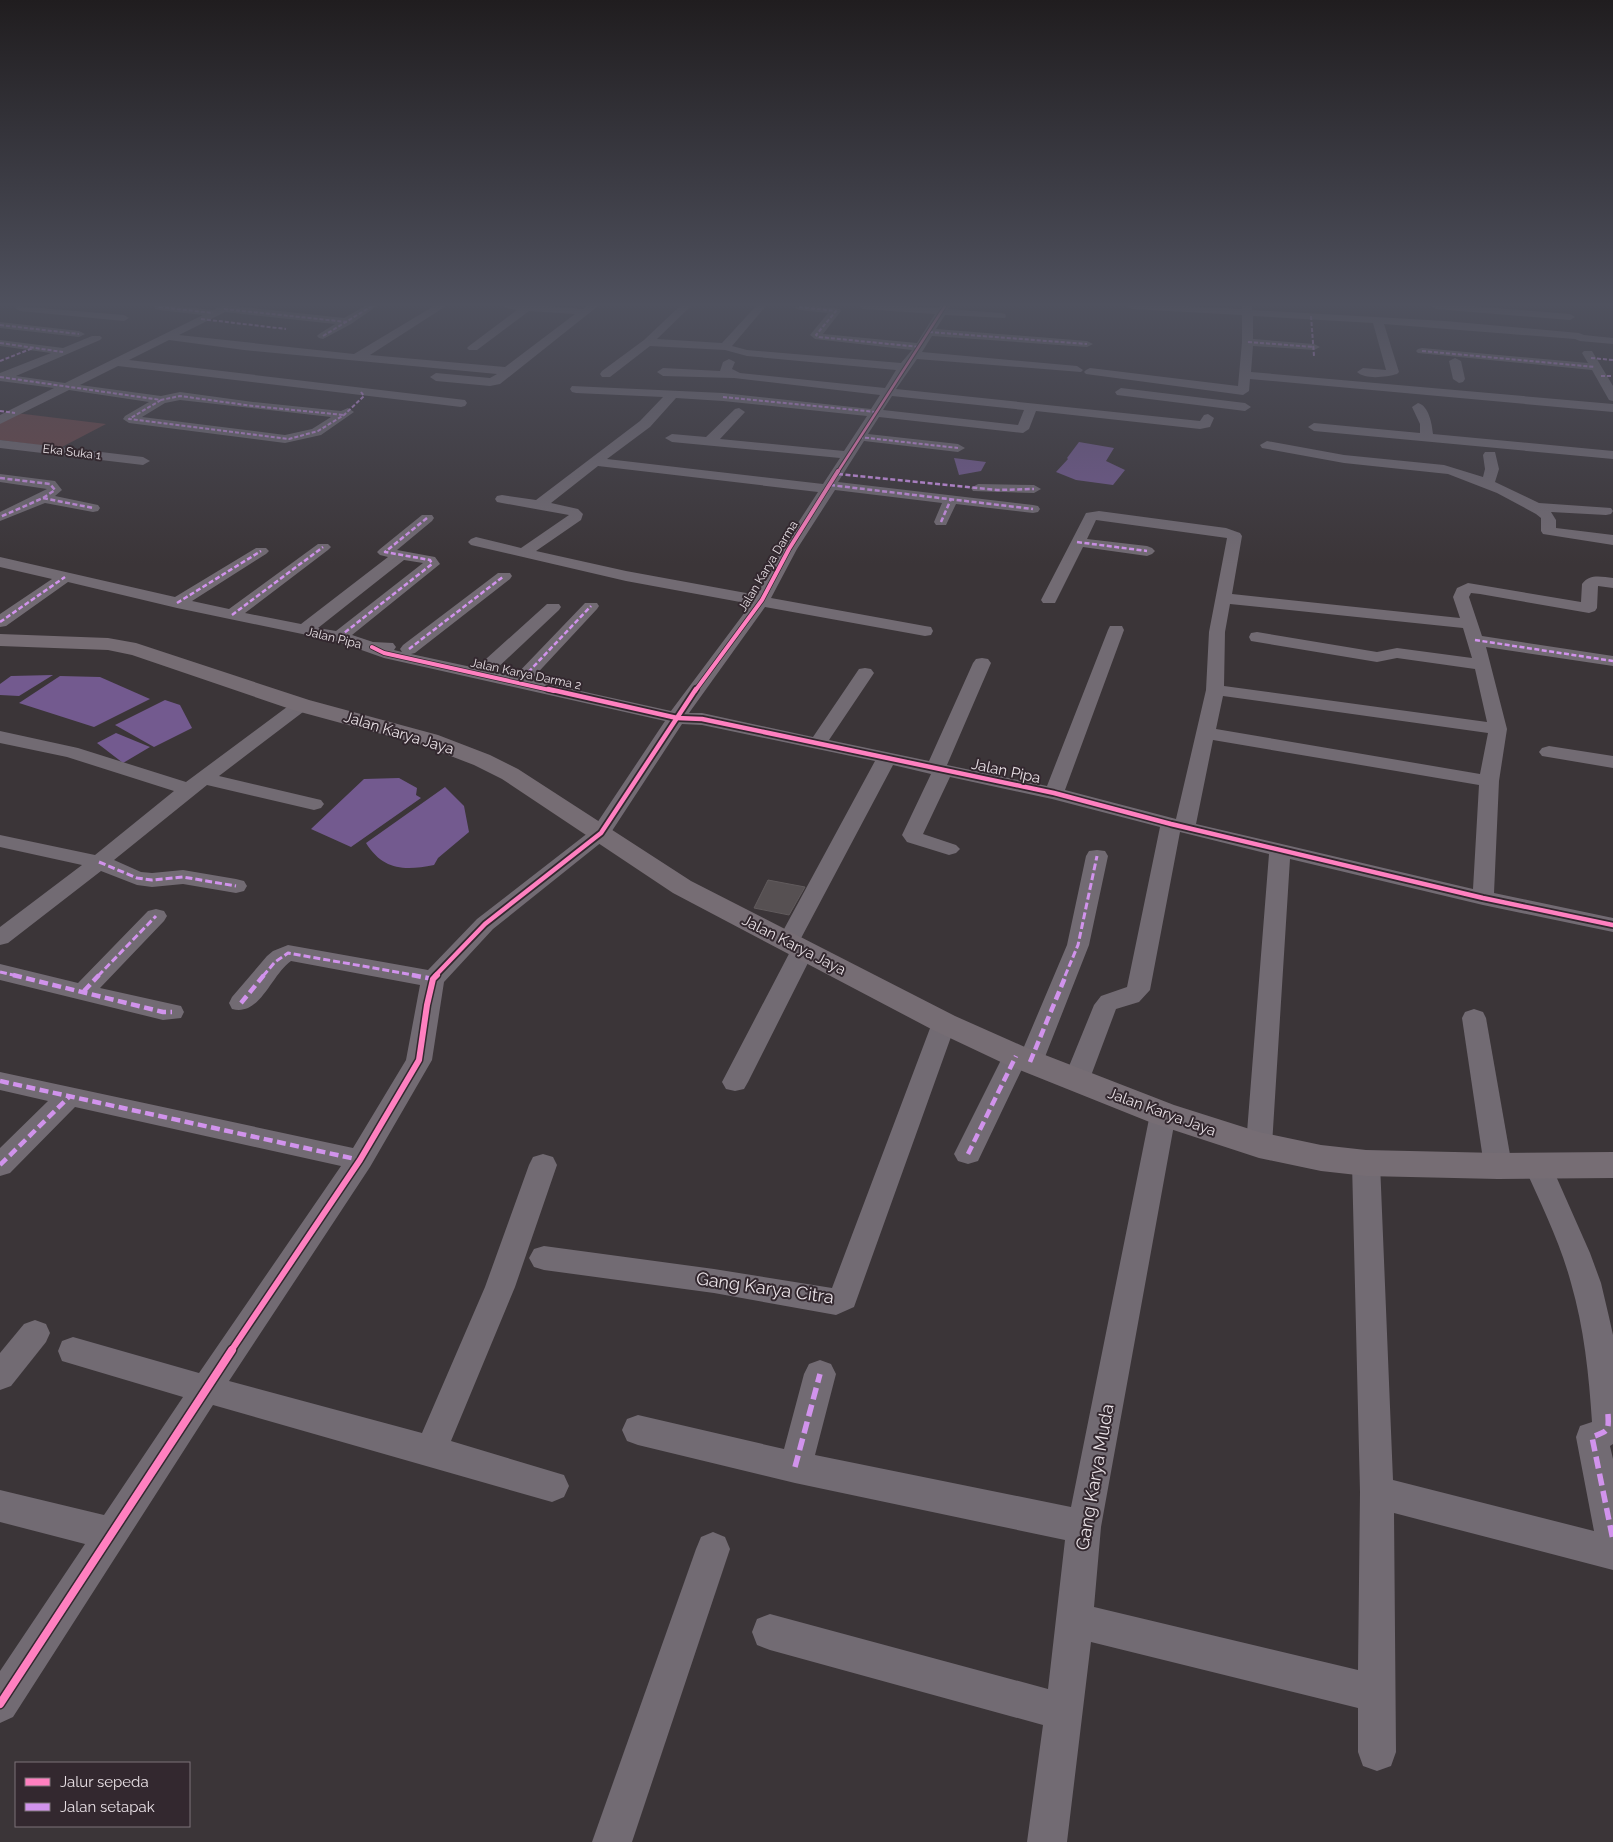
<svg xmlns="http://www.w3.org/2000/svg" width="1613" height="1842" font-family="Raleway,sans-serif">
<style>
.green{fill:#6a4547}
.water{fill:#735a8f}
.building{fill:#565052;stroke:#615b5d}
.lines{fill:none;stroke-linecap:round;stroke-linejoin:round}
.minor{fill:#726b73;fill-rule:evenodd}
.secondary{fill:#766d74;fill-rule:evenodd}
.quiet-far4{stroke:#d193ec;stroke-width:2;stroke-dasharray:4 2;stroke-linecap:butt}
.quiet-far3{stroke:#d193ec;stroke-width:2.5;stroke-dasharray:5 2.5;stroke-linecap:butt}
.quiet-far2{stroke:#d193ec;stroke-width:3;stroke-dasharray:7 3;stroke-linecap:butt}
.quiet-far1{stroke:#d193ec;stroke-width:4.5;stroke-dasharray:9 4.5;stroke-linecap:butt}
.quiet{stroke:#d193ec;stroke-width:5.5;stroke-dasharray:12 5.5;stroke-linecap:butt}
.cycleway-far4-casing{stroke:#33282f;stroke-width:4.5}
.cycleway-far3-casing{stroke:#33282f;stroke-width:5.5}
.cycleway-far2-casing{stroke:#33282f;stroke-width:8}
.cycleway-far1-casing{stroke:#33282f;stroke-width:9}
.cycleway-casing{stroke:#33282f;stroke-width:11}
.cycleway-far4{stroke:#ff80c0;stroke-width:2.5}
.cycleway-far3{stroke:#ff80c0;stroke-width:4}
.cycleway-far2{stroke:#ff80c0;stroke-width:4.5}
.cycleway-far1{stroke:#ff80c0;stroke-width:6}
.cycleway{stroke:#ff80c0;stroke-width:8}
.labels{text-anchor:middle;stroke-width:4;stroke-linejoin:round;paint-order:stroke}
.far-street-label{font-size:12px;fill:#e9e1e6;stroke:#33282f}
.street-label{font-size:15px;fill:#e9e1e6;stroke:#33282f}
.near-street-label{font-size:18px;fill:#e9e1e6;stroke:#33282f}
</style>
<rect width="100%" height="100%" fill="#3b3538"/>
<path class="green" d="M16,413L106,424L60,448L0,440V421Z"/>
<g class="water">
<path d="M1079,442L1114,448L1106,461L1125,470L1113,485L1076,480L1056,472L1068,459L1067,458Z"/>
<path d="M954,458L986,462L981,471L959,475Z"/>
<path d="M53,675L19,696L0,695V684L11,676Z"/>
<path d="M60,676L100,677L150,699L94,727L19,703Z"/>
<path d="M165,700L180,705L192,728L154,747L115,725Z"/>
<path d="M116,733L150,747L123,763L97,743Z"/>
<path d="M399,778L417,788L416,795L421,798L351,847L311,829L364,779Z"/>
<path d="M445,787L464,806L469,832L438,858L434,865C404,871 383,870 366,843Z"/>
</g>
<path class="building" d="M768,880L805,887L789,915L754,908Z"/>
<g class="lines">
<g class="minor">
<path d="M16,306L124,315L129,318L124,321L20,311L15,308Z"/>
<path d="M155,306H176L213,310L221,306H234L344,318L365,306H377L351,324L323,339L319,338L317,336L319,334L335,324L225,312L179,335L354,354L434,306H446L370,355L505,367L575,314L529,311L477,350H469L467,348L469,346L517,310L506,308L505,306H547L583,309L587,306H598L500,384L490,386L436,381L430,377L436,373L490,378L497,374L244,350L169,340L129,360L465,400L467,403L465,406L461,407L118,366L80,385L161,396L180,392L253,402L341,411L348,408L354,412L321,435L285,443L129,423L123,419L125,416L149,402L69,390L0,424V415L54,388L0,381V373L51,353L0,346V340L63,348L92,336H100L102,338L100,340L16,376L65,383L203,315L159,310L155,309ZM180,400L331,417L312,429L285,435L142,417L165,403Z"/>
<path d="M680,306H691L657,339L722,343L756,306H766L732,346L747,350L901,363L912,350L815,339L810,335L828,313L799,310L794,307L817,306L840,309L841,311L823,334L917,343L935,314L863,309L858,306H903L938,308L940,306H950L948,309L1001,313L1005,314L1006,316L1005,318L945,315L936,329L1087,341L1093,344L1087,347L932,336L922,352L1077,366L1083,370L1081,372L917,359L896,389L1200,421L1204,415L1208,414L1214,418L1210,427L1200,429L1036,411L1029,429L1023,433L879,417L868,434L958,444L965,448L958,452L864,441L838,482L1033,505L1038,506L1040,509L1038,512L1033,513L956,504L946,525H936L934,522L942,503L835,490L797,549L771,598L925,626L931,627L933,631L931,635L925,636L765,607L689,713H702L813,737L859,669L865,668L871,669L874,673L829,740L929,761L973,663L976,659L982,658L988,659L991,663L947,765L1047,786L1108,630L1110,626H1122L1124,630L1065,790L1176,819L1206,690L1209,632L1227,538L1096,520L1087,539L1147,546L1152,548L1155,551L1152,554L1147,556L1083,547L1055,603H1043L1041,600L1086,513L1099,511L1226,528L1240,533L1242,536L1232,594L1460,618L1453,597L1457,588L1468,583L1581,602L1582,584C1590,573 1602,577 1613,578V588L1598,586L1597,608L1595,611L1589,613L1480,594L1471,593L1469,597L1482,636L1613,656V666L1486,647L1507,729L1499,781L1494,893L1613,918V932L1483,905L1290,859L1272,1145L1269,1152L1259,1155L1249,1152L1246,1145L1269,854L1180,832L1150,990L1139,1002L1116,1009L1089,1081L1085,1088L1076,1090L1067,1088L1063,1081L1094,1005L1101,996L1127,987L1160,827L1052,799L950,777L923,834L956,845L960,849L956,853L949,855L907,842L902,835L931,774L893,765L799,942L811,944L815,949L748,1082L744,1089L735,1091L726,1089L722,1082L792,948L780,947L777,942L875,761L702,725L682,724L608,837L493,929L444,982L432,1060L370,1167L229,1381L422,1433L485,1287L529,1165L533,1157L543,1154L553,1157L557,1165L515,1287L451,1441L564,1475L569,1486L564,1497L552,1502L213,1405L13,1717L0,1723V1671L85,1544L0,1522V1490L104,1515L183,1397L62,1361L58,1351L62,1341L73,1337L199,1373L341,1166L75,1107L10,1173L0,1176V1148L48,1101L0,1090V1072L353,1148L406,1060L420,985L291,961C271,975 260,1017 232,1009L229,1003L232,997L267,956L273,951L288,945L428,970L477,919L593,829L665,721L384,658L336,641L177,608L68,582L6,626L0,627V614L52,579L0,567V557L175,597L256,548H266L269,551L266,554L192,601L229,609L318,544H328L331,547L328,550L245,613L301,624L388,557L380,555L377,552L380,549L422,515H432L434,518L432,521L397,550L435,557L440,564L352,635L373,642L393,643L396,647L394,650L402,652L400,649L403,645L498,573H510L512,576L510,579L415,653L411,654L476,668L547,604H559L561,607L559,610L493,672L514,677L585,603H597L599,606L597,609L531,680L671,711L751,604L626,581L471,545L468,542L471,539L476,537L521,548L569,515L502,503L497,502L495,499L497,496L502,495L536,500L640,421L663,397L576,393L572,392L570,389L572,386L723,393L871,409L880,395L734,378L663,376L657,372L663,368L720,371L723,362L729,359L735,362L732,369L740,373L885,388L896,370L747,356L725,350L650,346L610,377H602L600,374L602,371L644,340ZM892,396L1024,410L1018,425L883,410ZM676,398L723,401L867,416L844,451L720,439L745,412L739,408L735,409L706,437L672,434L665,438L672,442L840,458L823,484L607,459L650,427ZM598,466L818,492L781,549L757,595L626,571L536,551L581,520L583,514L578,509L551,503ZM404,560L423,563L336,631L318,628ZM1230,604L1463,628L1472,658L1397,648L1377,652L1257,632L1251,633L1249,637L1251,641L1377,662L1397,658L1475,669L1487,722L1224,686L1225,632ZM1223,696L1488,733L1480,774L1216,729ZM1213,740L1479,785L1473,889L1196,824Z"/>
<path d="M1127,306H1183L1242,309V306H1252V310L1445,321L1579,333L1584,335L1613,338V344L1580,341L1575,339L1384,324L1399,372L1397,374C1386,377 1366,380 1357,372L1363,368L1386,370L1373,323L1253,316V339L1314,344L1320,347L1314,350L1253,346L1251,372L1613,404V412L1250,379L1249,391L1243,395L1086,374L1084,372L1086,370L1090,368L1238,386L1242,342V315L1132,309Z"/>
<path d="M1431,306H1472L1570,314L1575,317L1570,320L1436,309Z"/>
<path d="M0,322L79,331L85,334L79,337L0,328Z"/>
<path d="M1422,348L1588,363L1582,353L1584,351H1592L1613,386V401L1609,400L1592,370L1418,353L1416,351L1418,349Z"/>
<path d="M1455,358L1461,361L1465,379L1463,382L1459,383L1453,379L1449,361Z"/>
<path d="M1121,388L1245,403L1251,407L1245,411L1117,395L1115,392Z"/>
<path d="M1418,403C1429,406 1432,424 1433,434L1613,451V459L1314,431L1308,427L1314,423L1420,433V424L1412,407Z"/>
<path d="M0,440L143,457L150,461L143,465L0,448Z"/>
<path d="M1267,441L1344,455L1444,465L1483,477L1485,469L1483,455L1485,452H1495L1499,469L1495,482L1539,503L1611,508L1613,511L1611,514L1606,515L1551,512L1556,520V528L1613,535V545L1543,534L1541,531V518L1536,514L1497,493L1448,474L1344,463L1262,448L1260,445Z"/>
<path d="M0,474L55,481L62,490L55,496L98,505L100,508L98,511L93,512L45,503L0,521V512L47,489L0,482Z"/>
<path d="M978,484L1034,485L1041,489L1034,493L973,491L971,488Z"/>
<path d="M301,700L307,701L310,705L307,709L219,776L321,800L324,804L321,808L314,810L207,785L114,860L141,872L152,873L183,870L236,879L244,881L247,886L244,891L236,893L183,884L152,887L137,885L101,871L8,943L0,945V927L82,865L0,847V835L95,855L174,791L67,757L0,743V731L78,748L186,782L295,701Z"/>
<path d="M1549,746L1613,756V768L1542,756L1539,752L1542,748Z"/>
<path d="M1097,850L1105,851L1108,856L1089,945L1043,1062L1039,1068L1030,1071L1022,1069L978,1161L968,1164L958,1161L954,1154L1003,1056L1007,1050L1016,1047L1023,1049L1067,945L1086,856L1089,851Z"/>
<path d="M156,909L164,911L167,916L164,921L100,988L181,1006L184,1012L181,1018L163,1020L0,980V964L78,983L148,911Z"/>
<path d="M1474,1009L1483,1012L1486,1018L1512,1166L1508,1174L1498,1177L1488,1174L1484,1166L1462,1018L1465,1012Z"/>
<path d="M944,1014L953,1017L956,1023L854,1307L836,1315L714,1293L544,1270L534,1267L529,1258L534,1249L544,1246L714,1269L832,1288L932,1023L935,1017Z"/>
<path d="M1163,1104L1172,1107L1176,1114L1101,1527L1094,1607L1358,1670L1360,1492L1352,1163L1356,1156L1366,1152L1376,1156L1380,1163L1393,1480L1594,1531L1576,1437L1580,1426L1592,1422C1589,1375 1584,1328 1571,1283C1560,1242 1541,1204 1524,1166L1528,1158L1538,1155L1548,1158L1590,1253L1601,1283L1609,1317L1613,1335V1444L1610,1446L1613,1459V1570L1394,1513L1396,1752L1391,1766L1377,1771L1363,1766L1358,1752V1708L1091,1642L1067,1842H1027L1043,1725L770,1650L757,1645L752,1632L757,1619L770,1614L1048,1689L1065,1540L795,1483L638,1445L627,1441L622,1430L627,1419L638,1415L784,1449L804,1374L809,1364L820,1360L831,1364L836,1374L815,1455L1071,1507L1150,1114L1154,1107Z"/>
<path d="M35,1320L46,1324L50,1333L46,1342L11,1386L0,1390V1353L24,1324Z"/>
<path d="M713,1532L725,1537L730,1549L632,1842H592L696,1549L701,1537Z"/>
</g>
<path class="secondary" d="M0,634L108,638L136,643L309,700L438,735L490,755L518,769L691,881L955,1016L1027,1048L1174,1105L1259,1132L1321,1145L1366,1150L1498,1153L1613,1152V1178L1498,1179L1366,1176L1321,1171L1259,1158L1152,1123L1005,1064L933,1030L673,893L502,779L474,765L422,745L293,710L132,655L108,650L0,646Z"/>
<g class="quiet-far4">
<path d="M159,307L213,313"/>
<path d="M799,307L836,311L816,335L819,337L920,347"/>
<path d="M224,309L347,322"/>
<path d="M1311,316L1314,356"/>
<path d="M201,319L286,329"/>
<path d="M0,325L79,334"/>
<path d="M929,332L1087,344"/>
<path d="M323,336L372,306"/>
<path d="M1248,342L1314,347"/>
<path d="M0,343L63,352"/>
<path d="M1422,351L1595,367"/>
<path d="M1591,358L1613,360"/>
<path d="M0,361L33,348"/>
<path d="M1601,376H1613"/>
<path d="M0,377L161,400L180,396L253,406L344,415"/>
<path d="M723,397L876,412"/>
<path d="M161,400L129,419L289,439L318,431L344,415L364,396L361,392"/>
<path d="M0,411L15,413"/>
<path d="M859,437L958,448"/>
</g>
<g class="quiet-far3">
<path d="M838,474L997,490L1034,489"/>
<path d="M0,478L50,484L55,490L43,498L0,517"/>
<path d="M830,485L1033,509"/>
<path d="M43,498L93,508"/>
<path d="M941,522L951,499"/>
<path d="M1077,542L1147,551"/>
<path d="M177,603L261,551"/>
<path d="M232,615L323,547"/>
<path d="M0,622L65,577"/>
<path d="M339,637L432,564L430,560L385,552L427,518"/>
<path d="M1475,640L1613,661"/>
<path d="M409,649L504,576"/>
<path d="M518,683L591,606"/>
</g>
<g class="quiet-far2">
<path d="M99,862L137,878L152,880L183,877L236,886"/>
<path d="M0,972L18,976"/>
<path d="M98,976L156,916"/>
<path d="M263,976L275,962L288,953L419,976"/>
<path d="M1065,976L1078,945L1097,856"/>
</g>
<g class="quiet-far1">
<path d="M13,975L163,1012H172"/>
<path d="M412,975L433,979"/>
<path d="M84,991L99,975"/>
<path d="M241,1003L264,975"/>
<path d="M1030,1062L1066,975"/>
<path d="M0,1081L360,1160"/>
<path d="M968,1154L1016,1056"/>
<path d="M0,1165L69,1097"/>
</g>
<g class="quiet">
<path d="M1608,1414C1609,1432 1608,1431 1592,1437L1613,1540"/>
<path d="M795,1467L820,1374"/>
</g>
<g class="cycleway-far4-casing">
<path id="cycleway-far4" d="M837,473L945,306"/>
</g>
<g class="cycleway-far3-casing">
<g id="cycleway-far3">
<path d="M372,647L384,653L554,691"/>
<path d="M695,691L762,600L789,549L838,471"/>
</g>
</g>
<g class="cycleway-far2-casing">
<g id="cycleway-far2">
<path d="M548,689L677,718L702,719L1054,793L1171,824L1483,898L1613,925"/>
<path d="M435,976L485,924L601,833L696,689"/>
</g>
</g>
<g class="cycleway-far1-casing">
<path id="cycleway-far1" d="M231,1351L360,1160L419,1060L427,1005L433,979L437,975"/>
</g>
<g class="cycleway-casing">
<path id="cycleway" d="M0,1704L232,1350"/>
</g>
<use href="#cycleway-far4" class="cycleway-far4"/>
<use href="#cycleway-far3" class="cycleway-far3"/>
<use href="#cycleway-far2" class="cycleway-far2"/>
<use href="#cycleway-far1" class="cycleway-far1"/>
<use href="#cycleway" class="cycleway"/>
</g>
<linearGradient id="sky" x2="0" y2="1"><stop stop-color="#201d1f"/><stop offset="0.54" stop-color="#4f515e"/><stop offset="1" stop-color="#4f515e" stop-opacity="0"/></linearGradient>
<rect width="1613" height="564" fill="url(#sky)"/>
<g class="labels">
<g class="far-street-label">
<text transform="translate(72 452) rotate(7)" y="4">Eka Suka 1</text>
<text transform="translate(768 566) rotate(-59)" y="4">Jalan Karya Darma</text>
<text transform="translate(334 638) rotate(14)" y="4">Jalan Pipa</text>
<text transform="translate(526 674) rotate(12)" y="4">Jalan Karya Darma 2</text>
</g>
<g class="street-label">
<text transform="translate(399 733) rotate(17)" y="5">Jalan Karya Jaya</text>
<text transform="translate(1006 771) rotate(12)" y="5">Jalan Pipa</text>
<text transform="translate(794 945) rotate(27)" y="5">Jalan Karya Jaya</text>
<text transform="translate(1162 1112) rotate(20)" y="5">Jalan Karya Jaya</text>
</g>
<g class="near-street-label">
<text transform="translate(765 1288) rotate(8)" y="6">Gang Karya Citra</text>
<text transform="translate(1095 1477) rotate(-80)" y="6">Gang Karya Muda</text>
</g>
</g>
<rect x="15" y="1762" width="175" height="65" fill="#33282f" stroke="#7c7278"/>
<rect x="25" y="1778" width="25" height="8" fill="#ff80c0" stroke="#7c7278"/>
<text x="60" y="1787" font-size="15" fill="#e9e1e6">Jalur sepeda</text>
<rect x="25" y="1803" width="25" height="8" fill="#d193ec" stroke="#7c7278"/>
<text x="60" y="1812" font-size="15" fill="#e9e1e6">Jalan setapak</text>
</svg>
